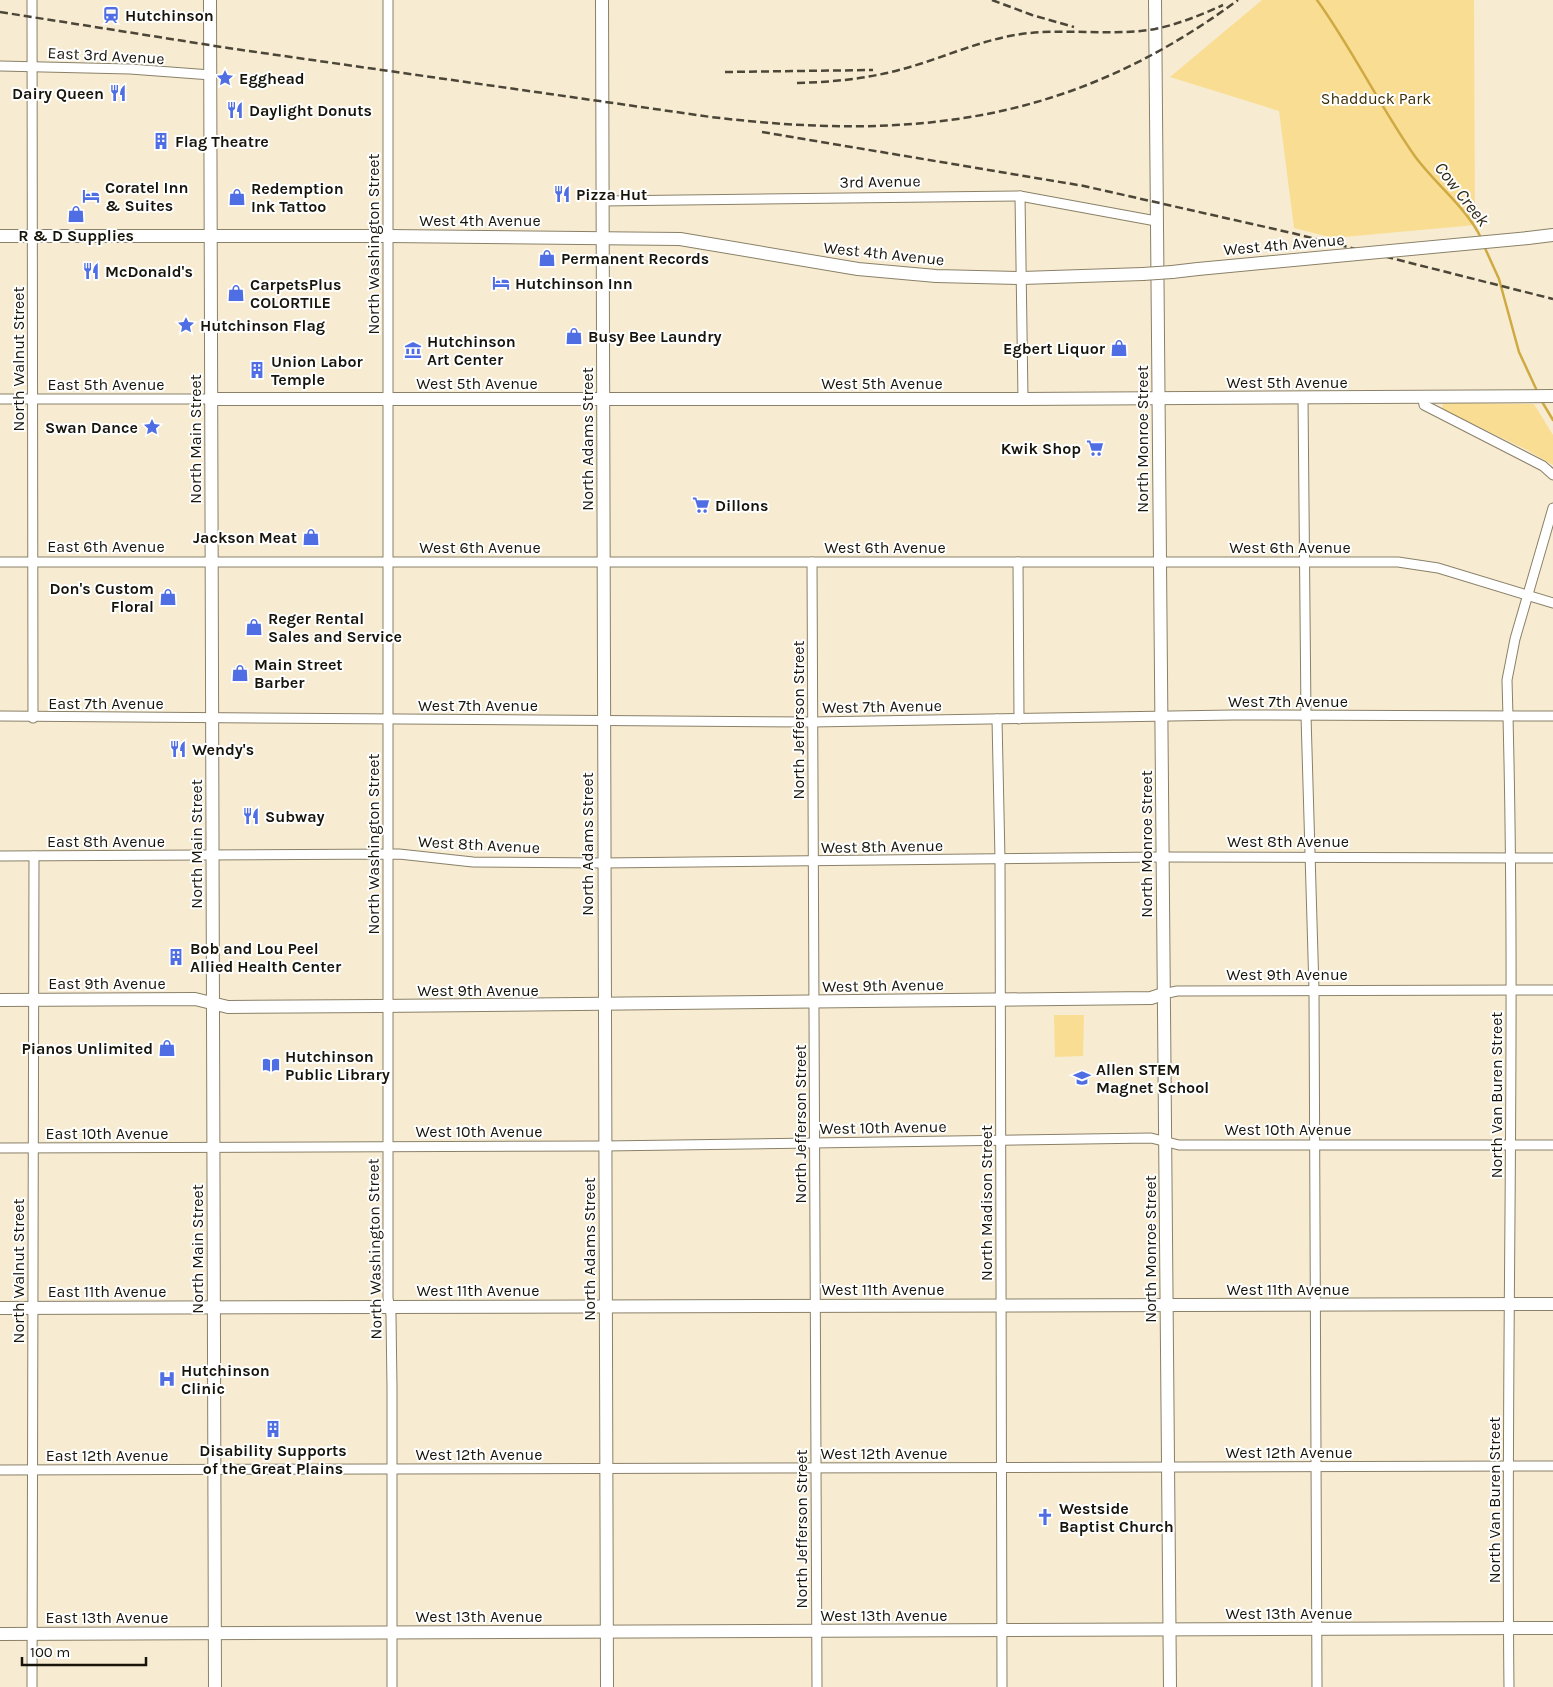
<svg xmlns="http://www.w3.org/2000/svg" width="1553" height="1687" font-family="Karla,sans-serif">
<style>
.green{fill:#f9dd93}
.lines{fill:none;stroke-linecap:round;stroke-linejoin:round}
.stream{stroke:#cfaa43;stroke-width:2.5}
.street-casing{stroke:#8a8068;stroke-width:11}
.secondary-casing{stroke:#8a8068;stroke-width:14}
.street{stroke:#fff;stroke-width:9}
.secondary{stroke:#fff;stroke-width:12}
.rail{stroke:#4b4638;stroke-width:2.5;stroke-dasharray:8 4;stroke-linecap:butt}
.secondary-bridge-casing{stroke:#8a8068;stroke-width:14;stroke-linecap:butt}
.secondary-bridge{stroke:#fff;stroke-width:12}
.labels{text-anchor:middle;stroke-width:4;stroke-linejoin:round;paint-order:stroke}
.poi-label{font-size:16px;font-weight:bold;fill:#17140a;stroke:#fff;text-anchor:start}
.street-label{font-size:16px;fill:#17140a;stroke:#fff}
.park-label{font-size:16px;fill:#3c2d00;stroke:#fff}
.water-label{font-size:18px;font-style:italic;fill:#302a18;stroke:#fff}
</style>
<rect width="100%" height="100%" fill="#f7ecd1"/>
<g class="green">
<path d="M1262,0H1474L1475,225L1333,238L1294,228L1279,111L1170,77Z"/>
<path d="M1443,403L1534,404L1553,435V465L1527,450L1442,409Z"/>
<path d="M1054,1015H1084L1083,1056L1055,1057Z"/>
</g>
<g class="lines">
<g class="stream">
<path d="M1317,0C1353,50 1379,105 1414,155C1434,183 1467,208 1481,238"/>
<path d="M1484,246L1499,279L1519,352L1538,393"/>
<path d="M1541,400L1553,420"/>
</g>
<g class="street-casing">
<g id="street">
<path d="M32,0L33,718"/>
<path d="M388,0V1298L391,1315L392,1388V1687"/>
<path d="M0,66L130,69L211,75"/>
<path d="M1020,196L1023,399"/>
<path d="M602,201L1020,196L1156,221"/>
<path d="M1303,398L1306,716L1314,990L1317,1687"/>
<path d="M1423,398L1424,405L1543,466L1553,475"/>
<path d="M0,399H211"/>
<path d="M0,562H1398L1438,568L1553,603"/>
<path d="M812,562L817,1687"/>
<path d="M1018,562L1019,719"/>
<path d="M0,716L812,722L1233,715L1553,716"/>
<path d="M997,719L1000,859L1002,1687"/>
<path d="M0,856L399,854L473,862L603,863L1162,857L1553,858"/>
<path d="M1163,994L1177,991L1553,990"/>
<path d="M0,1148L605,1146L1151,1138L1179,1145H1553"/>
<path d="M0,1470L1553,1466"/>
<path d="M32,1687L34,856"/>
<path d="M1509,1687C1505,1351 1517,1016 1507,680L1515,639L1553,508"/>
</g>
</g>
<g class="secondary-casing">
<g id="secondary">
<path d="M210,0L215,1687"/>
<path d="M602,0L607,1687"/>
<path d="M1155,0L1170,1687"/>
<path d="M0,236H388L680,239L858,269L936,276L1022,278L1143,274"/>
<path d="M1528,238L1553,235"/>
<path d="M1172,272L1198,269"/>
<path d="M211,399H1023L1553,396"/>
<path d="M0,1000L195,999L228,1007L377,1006L1151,998L1163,994"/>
<path d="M0,1308L1553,1304"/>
<path d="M0,1634L1553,1628"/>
</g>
</g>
<use href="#street" class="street"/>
<use href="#secondary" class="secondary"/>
<g class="rail">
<path d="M992,0L1032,15L1074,27"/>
<path d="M0,12L228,48L711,117C912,141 1070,124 1238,0"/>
<path d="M725,72L873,70"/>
<path d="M797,83C832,82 865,79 899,70C938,60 975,42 1015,35C1061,27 1109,37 1155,29C1179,24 1201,15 1223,5"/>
<path d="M762,132L1084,186L1292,233L1553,299"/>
</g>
<g class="secondary-bridge-casing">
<g id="secondary-bridge">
<path d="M1198,269L1528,238"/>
<path d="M1143,274L1172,272"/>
</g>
</g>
<use href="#secondary-bridge" class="secondary-bridge"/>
</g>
<defs>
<g id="station-bare" transform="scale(1.35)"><path d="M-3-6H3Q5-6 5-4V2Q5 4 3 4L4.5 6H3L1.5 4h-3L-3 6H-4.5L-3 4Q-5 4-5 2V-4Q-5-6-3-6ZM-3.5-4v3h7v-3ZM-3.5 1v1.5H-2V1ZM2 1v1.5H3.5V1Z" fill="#506ee3" stroke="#fff" stroke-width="2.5" paint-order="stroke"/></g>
<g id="sight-bare" transform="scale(1.35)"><path d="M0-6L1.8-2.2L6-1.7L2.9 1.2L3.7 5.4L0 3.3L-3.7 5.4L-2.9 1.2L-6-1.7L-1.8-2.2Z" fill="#506ee3" stroke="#fff" stroke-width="2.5" paint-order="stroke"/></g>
<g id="restaurant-bare" transform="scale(1.35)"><path d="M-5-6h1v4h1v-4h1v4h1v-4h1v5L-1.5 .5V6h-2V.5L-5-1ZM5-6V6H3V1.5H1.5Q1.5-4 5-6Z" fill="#506ee3" stroke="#fff" stroke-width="2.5" paint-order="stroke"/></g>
<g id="building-bare" transform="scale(1.35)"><path d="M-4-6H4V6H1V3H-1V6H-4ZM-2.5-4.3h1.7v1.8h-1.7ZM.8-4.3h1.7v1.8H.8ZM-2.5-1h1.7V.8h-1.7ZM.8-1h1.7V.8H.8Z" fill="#506ee3" stroke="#fff" stroke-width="2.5" paint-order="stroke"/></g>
<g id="hotel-bare" transform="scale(1.35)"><path d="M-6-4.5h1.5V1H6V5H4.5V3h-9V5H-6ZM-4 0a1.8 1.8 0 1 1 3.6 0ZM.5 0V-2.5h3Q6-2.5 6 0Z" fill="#506ee3" stroke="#fff" stroke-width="2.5" paint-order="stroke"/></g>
<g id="shop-bare" transform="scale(1.35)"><path d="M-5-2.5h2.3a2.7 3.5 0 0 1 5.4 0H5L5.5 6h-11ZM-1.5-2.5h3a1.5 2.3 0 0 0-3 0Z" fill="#506ee3" stroke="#fff" stroke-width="2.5" paint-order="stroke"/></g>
<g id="museum-bare" transform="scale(1.35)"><path d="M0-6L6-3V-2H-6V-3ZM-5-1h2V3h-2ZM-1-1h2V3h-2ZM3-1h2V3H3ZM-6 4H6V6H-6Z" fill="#506ee3" stroke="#fff" stroke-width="2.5" paint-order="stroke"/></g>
<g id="supermarket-bare" transform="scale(1.35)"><path d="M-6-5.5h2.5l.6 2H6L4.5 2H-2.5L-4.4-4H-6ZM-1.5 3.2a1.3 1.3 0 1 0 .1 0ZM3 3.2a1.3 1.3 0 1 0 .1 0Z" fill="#506ee3" stroke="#fff" stroke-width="2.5" paint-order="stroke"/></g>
<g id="library-bare" transform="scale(1.35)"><path d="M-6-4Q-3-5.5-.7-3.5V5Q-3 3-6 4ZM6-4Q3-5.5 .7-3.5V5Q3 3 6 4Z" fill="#506ee3" stroke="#fff" stroke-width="2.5" paint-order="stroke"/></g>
<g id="school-bare" transform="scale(1.35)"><path d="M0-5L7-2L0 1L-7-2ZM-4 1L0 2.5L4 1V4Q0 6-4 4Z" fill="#506ee3" stroke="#fff" stroke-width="2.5" paint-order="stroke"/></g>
<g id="hospital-bare" transform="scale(1.35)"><path d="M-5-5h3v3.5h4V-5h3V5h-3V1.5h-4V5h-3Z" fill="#506ee3" stroke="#fff" stroke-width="2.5" paint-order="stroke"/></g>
<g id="church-bare" transform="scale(1.35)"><path d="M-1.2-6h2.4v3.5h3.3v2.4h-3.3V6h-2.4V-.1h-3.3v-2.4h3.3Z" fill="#506ee3" stroke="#fff" stroke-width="2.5" paint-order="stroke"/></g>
</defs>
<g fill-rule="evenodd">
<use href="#station-bare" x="111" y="15"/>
<use href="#sight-bare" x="225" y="78"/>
<use href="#restaurant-bare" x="118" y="93"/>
<use href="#restaurant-bare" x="235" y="110"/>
<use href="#building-bare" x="161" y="141"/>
<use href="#restaurant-bare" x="562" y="194"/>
<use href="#hotel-bare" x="91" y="196"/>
<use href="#shop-bare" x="237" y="197"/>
<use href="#shop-bare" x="76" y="214"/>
<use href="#shop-bare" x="547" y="258"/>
<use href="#restaurant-bare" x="91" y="271"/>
<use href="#hotel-bare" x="501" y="283"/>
<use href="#shop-bare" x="236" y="293"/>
<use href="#sight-bare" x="186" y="325"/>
<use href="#shop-bare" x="574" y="336"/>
<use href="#shop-bare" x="1119" y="348"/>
<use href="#museum-bare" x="413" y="350"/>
<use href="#building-bare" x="257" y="370"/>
<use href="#sight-bare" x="152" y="427"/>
<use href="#supermarket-bare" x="1095" y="448"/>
<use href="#supermarket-bare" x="701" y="505"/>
<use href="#shop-bare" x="311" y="537"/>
<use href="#shop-bare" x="168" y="597"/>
<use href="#shop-bare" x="254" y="627"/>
<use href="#shop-bare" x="240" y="673"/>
<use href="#restaurant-bare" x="178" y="749"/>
<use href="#restaurant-bare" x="251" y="816"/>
<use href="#building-bare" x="176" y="957"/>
<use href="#shop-bare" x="167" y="1048"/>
<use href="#library-bare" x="271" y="1065"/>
<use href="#school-bare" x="1082" y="1078"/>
<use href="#hospital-bare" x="167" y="1379"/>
<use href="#building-bare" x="273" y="1429"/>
<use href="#church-bare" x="1045" y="1517"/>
</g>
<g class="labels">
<g class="poi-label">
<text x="125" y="21">Hutchinson</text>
<text x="239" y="84">Egghead</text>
<text x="104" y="99" text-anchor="end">Dairy Queen</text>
<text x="249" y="116">Daylight Donuts</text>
<text x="175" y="147">Flag Theatre</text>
<text x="105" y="193">Coratel Inn<tspan x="105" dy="18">&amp; Suites</tspan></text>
<text x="251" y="194">Redemption<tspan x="251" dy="18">Ink Tattoo</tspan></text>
<text x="576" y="200">Pizza Hut</text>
<text x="76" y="241" text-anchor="middle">R &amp; D Supplies</text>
<text x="561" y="264">Permanent Records</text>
<text x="105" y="277">McDonald's</text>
<text x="515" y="289">Hutchinson Inn</text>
<text x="250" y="290">CarpetsPlus<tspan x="250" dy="18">COLORTILE</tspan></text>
<text x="200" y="331">Hutchinson Flag</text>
<text x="588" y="342">Busy Bee Laundry</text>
<text x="427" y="347">Hutchinson<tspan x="427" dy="18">Art Center</tspan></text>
<text x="1105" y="354" text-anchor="end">Egbert Liquor</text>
<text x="271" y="367">Union Labor<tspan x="271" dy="18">Temple</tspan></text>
<text x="138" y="433" text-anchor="end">Swan Dance</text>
<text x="1081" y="454" text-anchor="end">Kwik Shop</text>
<text x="715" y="511">Dillons</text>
<text x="297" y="543" text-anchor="end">Jackson Meat</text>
<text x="154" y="594" text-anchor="end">Don's Custom<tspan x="154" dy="18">Floral</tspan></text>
<text x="268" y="624">Reger Rental<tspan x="268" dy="18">Sales and Service</tspan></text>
<text x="254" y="670">Main Street<tspan x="254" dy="18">Barber</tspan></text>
<text x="192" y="755">Wendy's</text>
<text x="265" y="822">Subway</text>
<text x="190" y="954">Bob and Lou Peel<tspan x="190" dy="18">Allied Health Center</tspan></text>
<text x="153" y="1054" text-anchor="end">Pianos Unlimited</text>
<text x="285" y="1062">Hutchinson<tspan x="285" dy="18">Public Library</tspan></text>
<text x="1096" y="1075">Allen STEM<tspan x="1096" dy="18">Magnet School</tspan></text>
<text x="181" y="1376">Hutchinson<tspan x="181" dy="18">Clinic</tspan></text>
<text x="273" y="1456" text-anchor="middle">Disability Supports<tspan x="273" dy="18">of the Great Plains</tspan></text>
<text x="1059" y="1514">Westside<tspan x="1059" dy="18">Baptist Church</tspan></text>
</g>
<g class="street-label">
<text transform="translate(106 55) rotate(3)" y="6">East 3rd Avenue</text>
<text transform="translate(880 181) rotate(-1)" y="6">3rd Avenue</text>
<text x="480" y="226">West 4th Avenue</text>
<text transform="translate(373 244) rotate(-90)" y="6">North Washington Street</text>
<text transform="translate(1284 244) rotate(-5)" y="6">West 4th Avenue</text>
<text transform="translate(884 253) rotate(6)" y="6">West 4th Avenue</text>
<text transform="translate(18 359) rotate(-90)" y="6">North Walnut Street</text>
<text x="1287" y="388">West 5th Avenue</text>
<text x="477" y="389">West 5th Avenue</text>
<text x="882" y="389">West 5th Avenue</text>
<text x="106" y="390">East 5th Avenue</text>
<text transform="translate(195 439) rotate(-90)" y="6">North Main Street</text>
<text transform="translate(587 439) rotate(-90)" y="6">North Adams Street</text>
<text transform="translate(1142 439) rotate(-90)" y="6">North Monroe Street</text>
<text x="106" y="552">East 6th Avenue</text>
<text x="480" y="553">West 6th Avenue</text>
<text x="885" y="553">West 6th Avenue</text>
<text x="1290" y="553">West 6th Avenue</text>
<text x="1288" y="707">West 7th Avenue</text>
<text x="106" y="709">East 7th Avenue</text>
<text x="478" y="711">West 7th Avenue</text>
<text transform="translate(882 706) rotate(-1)" y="6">West 7th Avenue</text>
<text transform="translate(798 720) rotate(-90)" y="6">North Jefferson Street</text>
<text x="106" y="847">East 8th Avenue</text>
<text x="1288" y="847">West 8th Avenue</text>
<text transform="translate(196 844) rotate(-90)" y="6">North Main Street</text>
<text transform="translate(373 844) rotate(-90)" y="6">North Washington Street</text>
<text transform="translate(479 844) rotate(3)" y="6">West 8th Avenue</text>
<text transform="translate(587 844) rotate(-90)" y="6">North Adams Street</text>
<text transform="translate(1146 844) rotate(-90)" y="6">North Monroe Street</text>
<text transform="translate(882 846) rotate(-1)" y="6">West 8th Avenue</text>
<text x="1287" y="980">West 9th Avenue</text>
<text x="107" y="989">East 9th Avenue</text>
<text transform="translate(883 985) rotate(-1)" y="6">West 9th Avenue</text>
<text x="478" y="996">West 9th Avenue</text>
<text transform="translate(1496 1095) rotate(-90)" y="6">North Van Buren Street</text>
<text transform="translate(800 1124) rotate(-90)" y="6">North Jefferson Street</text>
<text transform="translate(883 1127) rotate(-1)" y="6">West 10th Avenue</text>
<text x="1288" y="1135">West 10th Avenue</text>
<text x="479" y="1137">West 10th Avenue</text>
<text x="107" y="1139">East 10th Avenue</text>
<text transform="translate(986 1203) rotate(-90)" y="6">North Madison Street</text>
<text transform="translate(197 1249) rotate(-90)" y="6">North Main Street</text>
<text transform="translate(374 1249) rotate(-91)" y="6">North Washington Street</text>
<text transform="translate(589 1249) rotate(-90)" y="6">North Adams Street</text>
<text transform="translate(1150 1249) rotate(-90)" y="6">North Monroe Street</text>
<text transform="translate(18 1271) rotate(-90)" y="6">North Walnut Street</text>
<text x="883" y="1295">West 11th Avenue</text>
<text x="1288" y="1295">West 11th Avenue</text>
<text x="478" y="1296">West 11th Avenue</text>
<text x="107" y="1297">East 11th Avenue</text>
<text x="1289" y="1458">West 12th Avenue</text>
<text x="884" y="1459">West 12th Avenue</text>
<text x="479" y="1460">West 12th Avenue</text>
<text x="107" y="1461">East 12th Avenue</text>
<text transform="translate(1494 1500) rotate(-90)" y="6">North Van Buren Street</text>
<text transform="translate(801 1529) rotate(-90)" y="6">North Jefferson Street</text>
<text x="1289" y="1619">West 13th Avenue</text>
<text x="884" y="1621">West 13th Avenue</text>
<text x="479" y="1622">West 13th Avenue</text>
<text x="107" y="1623">East 13th Avenue</text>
</g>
<g class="park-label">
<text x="1376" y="104">Shadduck Park</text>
</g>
<g class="water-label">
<text transform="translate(1462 194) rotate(52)" y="6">Cow Creek</text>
</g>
</g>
<path d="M22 1657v8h124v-8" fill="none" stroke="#17140a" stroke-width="2.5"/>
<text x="30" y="1657" font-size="15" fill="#17140a" stroke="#ffffff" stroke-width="4" paint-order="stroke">100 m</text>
</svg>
